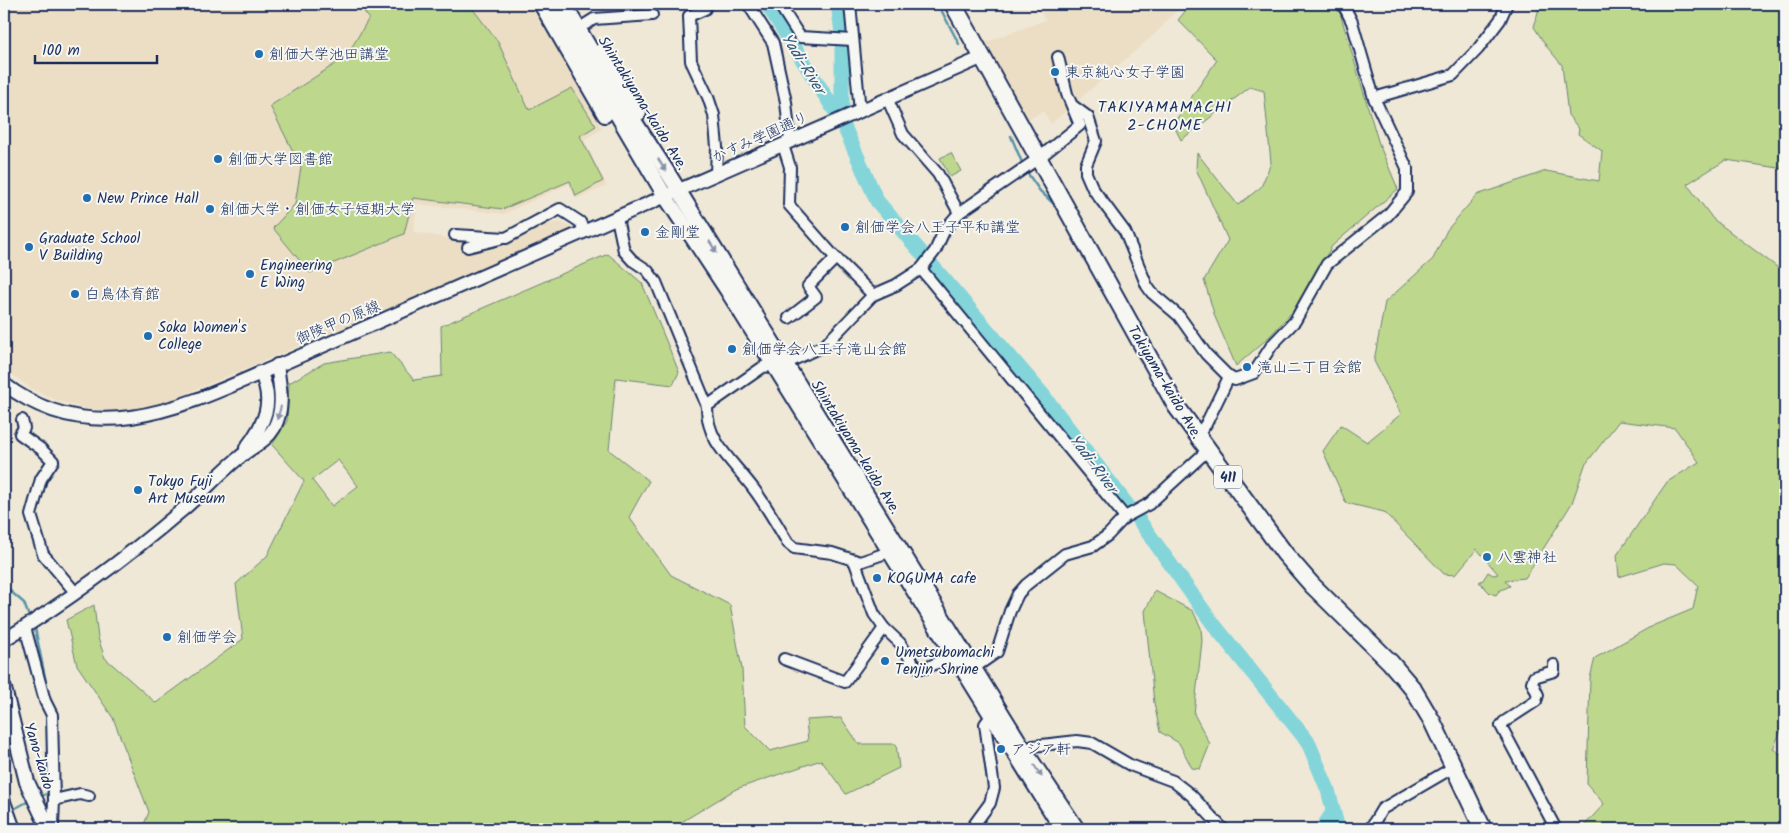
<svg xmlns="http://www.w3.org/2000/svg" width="1789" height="833" font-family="Kalam,'Klee One',sans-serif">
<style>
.built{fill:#ecdec4}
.green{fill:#bdd78d;stroke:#6c8376;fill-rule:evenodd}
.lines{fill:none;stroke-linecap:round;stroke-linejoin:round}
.stream{stroke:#5a93a8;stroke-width:2.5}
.river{stroke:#84d5da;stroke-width:15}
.minor-casing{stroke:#1b2f5e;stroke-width:14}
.tertiary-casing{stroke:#1b2f5e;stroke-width:16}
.secondary-casing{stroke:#1b2f5e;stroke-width:18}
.trunk-casing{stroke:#1b2f5e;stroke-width:20}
.minor{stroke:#f6f6f2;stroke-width:10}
.tertiary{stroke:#f6f6f2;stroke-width:12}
.secondary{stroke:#f6f6f2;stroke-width:14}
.trunk{stroke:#f6f6f2;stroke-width:16}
.oneway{fill:#8892a8}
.poi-dot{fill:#1f6fb2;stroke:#f6f6f2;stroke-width:2}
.labels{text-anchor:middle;stroke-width:4;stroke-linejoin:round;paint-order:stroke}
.shield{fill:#f6f6f2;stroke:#5d6b8a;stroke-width:1}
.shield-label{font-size:14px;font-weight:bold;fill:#1b2f5e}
.poi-label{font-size:15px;fill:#1b2f5e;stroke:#f6f6f2;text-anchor:start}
.street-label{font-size:15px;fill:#1b2f5e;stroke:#f6f6f2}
.water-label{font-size:16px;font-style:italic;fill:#35587d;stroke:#f6f6f2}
.neighbourhood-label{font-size:16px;letter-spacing:1px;fill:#1b2f5e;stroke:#f6f6f2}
</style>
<rect width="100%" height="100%" fill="#f0e8d7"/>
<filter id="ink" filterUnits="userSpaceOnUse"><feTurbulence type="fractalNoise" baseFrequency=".02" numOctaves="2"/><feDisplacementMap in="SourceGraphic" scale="10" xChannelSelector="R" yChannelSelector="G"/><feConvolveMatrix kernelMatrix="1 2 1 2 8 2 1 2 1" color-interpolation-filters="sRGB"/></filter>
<g filter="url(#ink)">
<g class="built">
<path d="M4,4H533L602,129L584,140L607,186L576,199L569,184L504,214L418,204L413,232L460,240L560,222L577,230L161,404L117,411L86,409L58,401L31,389L4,368Z"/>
<path d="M1036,4H1183L1157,32L1051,124L1043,111L1026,121L983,43L1045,20Z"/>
</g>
<g class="green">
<path d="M358,4H469L498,42L529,110L572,88L596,126L580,136L603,181L576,196L570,181L503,209L413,198L404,234L310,273L273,228L295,204L301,167L270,106L346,57L369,18Z"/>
<path d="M1191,4H1331L1340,13L1379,144L1398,189L1332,246L1296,308L1269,337L1236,366L1215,317L1204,280L1228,240L1196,169L1197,153L1238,205L1261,187L1271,163L1264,91L1250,87L1181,140L1173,124L1217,60L1178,20Z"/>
<path d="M1540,4H1785V169L1726,160L1687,184L1713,219L1785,273V347L1783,350L1785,352V721L1773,749L1785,757V829H1585L1583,827L1604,804L1587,784L1590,678L1595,658L1652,626L1693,609L1698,585L1676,564L1664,563L1619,577L1617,555L1667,482L1699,462L1675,428L1619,421L1585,465L1572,503L1525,578L1505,580L1510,586L1499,591L1496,595L1490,593L1479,582L1483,580L1488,572L1493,575L1498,574L1477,549L1455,575L1444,574L1384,512L1346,503L1323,451L1341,425L1367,442L1401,414L1374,361L1385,302L1433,259L1447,230L1477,195L1546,171L1599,181L1602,151L1578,134L1579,129L1568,115L1562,65L1547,47L1534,27Z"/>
<path d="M951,153L961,171L950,177L940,158Z"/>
<path d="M608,254L642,283L679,372L673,385L616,378L609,450L649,481L629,517L671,575L730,605L742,669L745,726L770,751L808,741L806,720L841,718L859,744H896L899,768L846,794L821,760L736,789L670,829H142L149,812L113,718L77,665L66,620L94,605L98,638L105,658L156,703L243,639L236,584L267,556L304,481L272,445L287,421L289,383L324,363L390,352L414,380L442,376L441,326ZM338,460L358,486L332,506L312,480Z"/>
<path d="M1155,591L1193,611L1201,628L1202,641L1194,714L1210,744L1200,769L1192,768L1179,743L1160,732L1154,703L1145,611Z"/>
</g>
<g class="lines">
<g class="stream">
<path d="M938,4L959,44"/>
<path d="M1011,136L1023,165"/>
<path d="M1026,171L1040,191L1054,204"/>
<path d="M4,591L9,590L24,603L28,614"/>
<path d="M35,628L50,702"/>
<path d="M40,797L50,792V789"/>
<path d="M16,817L14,809L27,802"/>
</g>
<g class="river">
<path d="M767,4L842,122L877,201L1043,395L1141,523L1211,621L1308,742L1328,790L1338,829"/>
<path d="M838,4L842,33"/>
<path d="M842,121V48"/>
<path d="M1322,829L1333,812"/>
</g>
<g class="minor-casing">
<g id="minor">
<path d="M706,4L705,9L689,16L691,61L708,97L714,115L717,147L716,174"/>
<path d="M748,4L773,43L786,102L790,141"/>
<path d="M779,4L800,37L853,40"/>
<path d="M850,4L860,112"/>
<path d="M586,24L594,19L652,15"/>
<path d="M1374,98L1453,75L1478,49L1500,20L1507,4"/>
<path d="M888,100L903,134L938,174L959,213"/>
<path d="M1073,106L1088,117L1096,141L1086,165V173L1093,189L1125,232L1147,286L1152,293L1179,316L1206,354L1229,377"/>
<path d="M783,145L790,167L789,205L833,255L873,295"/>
<path d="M617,218L624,251L632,260L647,270L656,282L707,406C706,442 733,461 753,488C766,505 777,525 788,543L794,548L832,553L860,562L889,552"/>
<path d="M455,235L506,238L560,209L580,222L585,232"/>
<path d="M468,247L500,239"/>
<path d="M921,269L1125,517"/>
<path d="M789,318L816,297L808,286L836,258"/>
<path d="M707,406L763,367L785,364L825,345L873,295L896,285L921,269L935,251L945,229L959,213L1039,158L1080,125L1067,94L1058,57"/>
<path d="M22,420L24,428L20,434L41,449L53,461L41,479L31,515L43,554L75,592"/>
<path d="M1197,436L1206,424L1229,377L1235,380L1254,373L1272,345L1295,321L1327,264L1388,215L1407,192V168L1374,98L1352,22L1343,4"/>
<path d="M854,560L874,614L884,628L900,643L913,663L919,668H926L954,655"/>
<path d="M25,627L45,701L52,715L54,800L53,825L49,829"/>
<path d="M784,659L845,682L884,628"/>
<path d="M1554,665V671L1534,677L1532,682L1538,695L1536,701L1504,722L1501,726L1556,829"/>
<path d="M974,668L997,652L1010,611L1018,594L1026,585L1065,554L1093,546L1108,535L1125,517L1149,504L1208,450"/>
<path d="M1025,751L1033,746L1077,741L1092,743L1130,765L1173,781L1191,795L1223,829"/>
<path d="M4,799L15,829"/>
<path d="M54,800L80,794L89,796"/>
<path d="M971,829L990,803L994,788L985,724L991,716"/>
<path d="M1370,829L1382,809L1454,767"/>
</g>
</g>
<g class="tertiary-casing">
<g id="tertiary">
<path d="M4,384C97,455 192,402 284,363L981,58"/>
<path d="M246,448C265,423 275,402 260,372"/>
<path d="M4,640C66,602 126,558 181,511C202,494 219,473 240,457C251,447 266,442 274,428C285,407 280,388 277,365"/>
</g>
</g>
<g class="secondary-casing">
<g id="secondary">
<path d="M541,4L605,115"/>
<path d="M552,4L665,196L727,290L1062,829"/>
<path d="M564,4L618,96L666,170L1025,751L1077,829"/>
<path d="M602,50L639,113"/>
<path d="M4,689L27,782L49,829"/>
</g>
</g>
<g class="trunk-casing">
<path id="trunk" d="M953,4L1176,406L1285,554L1312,585L1390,662L1413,689L1432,721L1483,829"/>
</g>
<use href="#minor" class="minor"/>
<use href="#tertiary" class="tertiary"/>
<use href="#secondary" class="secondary"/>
<use href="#trunk" class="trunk"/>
</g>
<defs><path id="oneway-solid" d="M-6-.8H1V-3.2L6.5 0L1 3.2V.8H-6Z" transform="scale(1.25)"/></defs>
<g class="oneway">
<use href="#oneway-solid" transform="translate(662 165) rotate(58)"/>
<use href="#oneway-solid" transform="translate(713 247) rotate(58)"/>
<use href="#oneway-solid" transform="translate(279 413) rotate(106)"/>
<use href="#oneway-solid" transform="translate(1038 771) rotate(56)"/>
</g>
</g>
<g class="poi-dot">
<circle cx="259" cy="54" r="5"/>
<circle cx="1055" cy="72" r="5"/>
<circle cx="218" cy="159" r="5"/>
<circle cx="87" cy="198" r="5"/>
<circle cx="210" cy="209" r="5"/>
<circle cx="845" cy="227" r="5"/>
<circle cx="645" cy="232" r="5"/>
<circle cx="29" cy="247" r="5"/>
<circle cx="250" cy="274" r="5"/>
<circle cx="75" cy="294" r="5"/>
<circle cx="148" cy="336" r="5"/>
<circle cx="732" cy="349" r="5"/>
<circle cx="1247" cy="367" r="5"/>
<circle cx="138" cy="490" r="5"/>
<circle cx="1487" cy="557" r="5"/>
<circle cx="877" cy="578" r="5"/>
<circle cx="167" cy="637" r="5"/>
<circle cx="885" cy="661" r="5"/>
<circle cx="1001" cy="749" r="5"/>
</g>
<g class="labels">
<rect class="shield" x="1214" y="465.5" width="28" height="23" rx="4"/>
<g class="shield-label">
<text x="1228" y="482">411</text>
</g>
<g class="poi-label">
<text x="269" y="59">創価大学池田講堂</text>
<text x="1065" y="77">東京純心女子学園</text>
<text x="228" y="164">創価大学図書館</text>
<text x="97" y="203">New Prince Hall</text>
<text x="220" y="214">創価大学・創価女子短期大学</text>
<text x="855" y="232">創価学会八王子平和講堂</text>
<text x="655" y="237">金剛堂</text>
<text x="39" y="243">Graduate School<tspan x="39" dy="17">V Building</tspan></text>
<text x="260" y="270">Engineering<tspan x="260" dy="17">E Wing</tspan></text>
<text x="85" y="299">白鳥体育館</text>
<text x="158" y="332">Soka Women's<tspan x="158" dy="17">College</tspan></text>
<text x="742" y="354">創価学会八王子滝山会館</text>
<text x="1257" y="372">滝山二丁目会館</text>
<text x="148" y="486">Tokyo Fuji<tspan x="148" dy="17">Art Museum</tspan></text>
<text x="1497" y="562">八雲神社</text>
<text x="887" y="583">KOGUMA cafe</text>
<text x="177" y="642">創価学会</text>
<text x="895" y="657">Umetsubomachi<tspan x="895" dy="17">Tenjin Shrine</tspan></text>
<text x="1011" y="754">アジア軒</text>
</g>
<g class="street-label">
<text transform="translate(643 103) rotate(58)" y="5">Shintakiyama-kaido Ave.</text>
<text transform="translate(760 137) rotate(-24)" y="5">かすみ学園通り</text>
<text transform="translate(338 322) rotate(-23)" y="5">御陵甲の原線</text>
<text transform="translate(1165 382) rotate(59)" y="5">Takiyama-kaido Ave.</text>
<text transform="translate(856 447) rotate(58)" y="5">Shintakiyama-kaido Ave.</text>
<text transform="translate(39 756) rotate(73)" y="5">Yano-kaido</text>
</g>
<g class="water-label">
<text transform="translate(804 63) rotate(58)" y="6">Yadi-River</text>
<text transform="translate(1094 463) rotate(53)" y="6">Yadi-River</text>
</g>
<g class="neighbourhood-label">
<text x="1165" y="112">TAKIYAMAMACHI<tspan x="1165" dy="18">2-CHOME</tspan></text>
</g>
</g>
<rect width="1789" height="833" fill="none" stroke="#f6f6f2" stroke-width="20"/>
<rect x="10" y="10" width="1769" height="813" fill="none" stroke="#1b2f5e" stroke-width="2" filter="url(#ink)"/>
<path d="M35 55v8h122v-8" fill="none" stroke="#1b2f5e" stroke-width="2.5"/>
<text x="42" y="55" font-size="15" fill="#1b2f5e" stroke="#f6f6f2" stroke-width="4" paint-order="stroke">100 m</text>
</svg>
